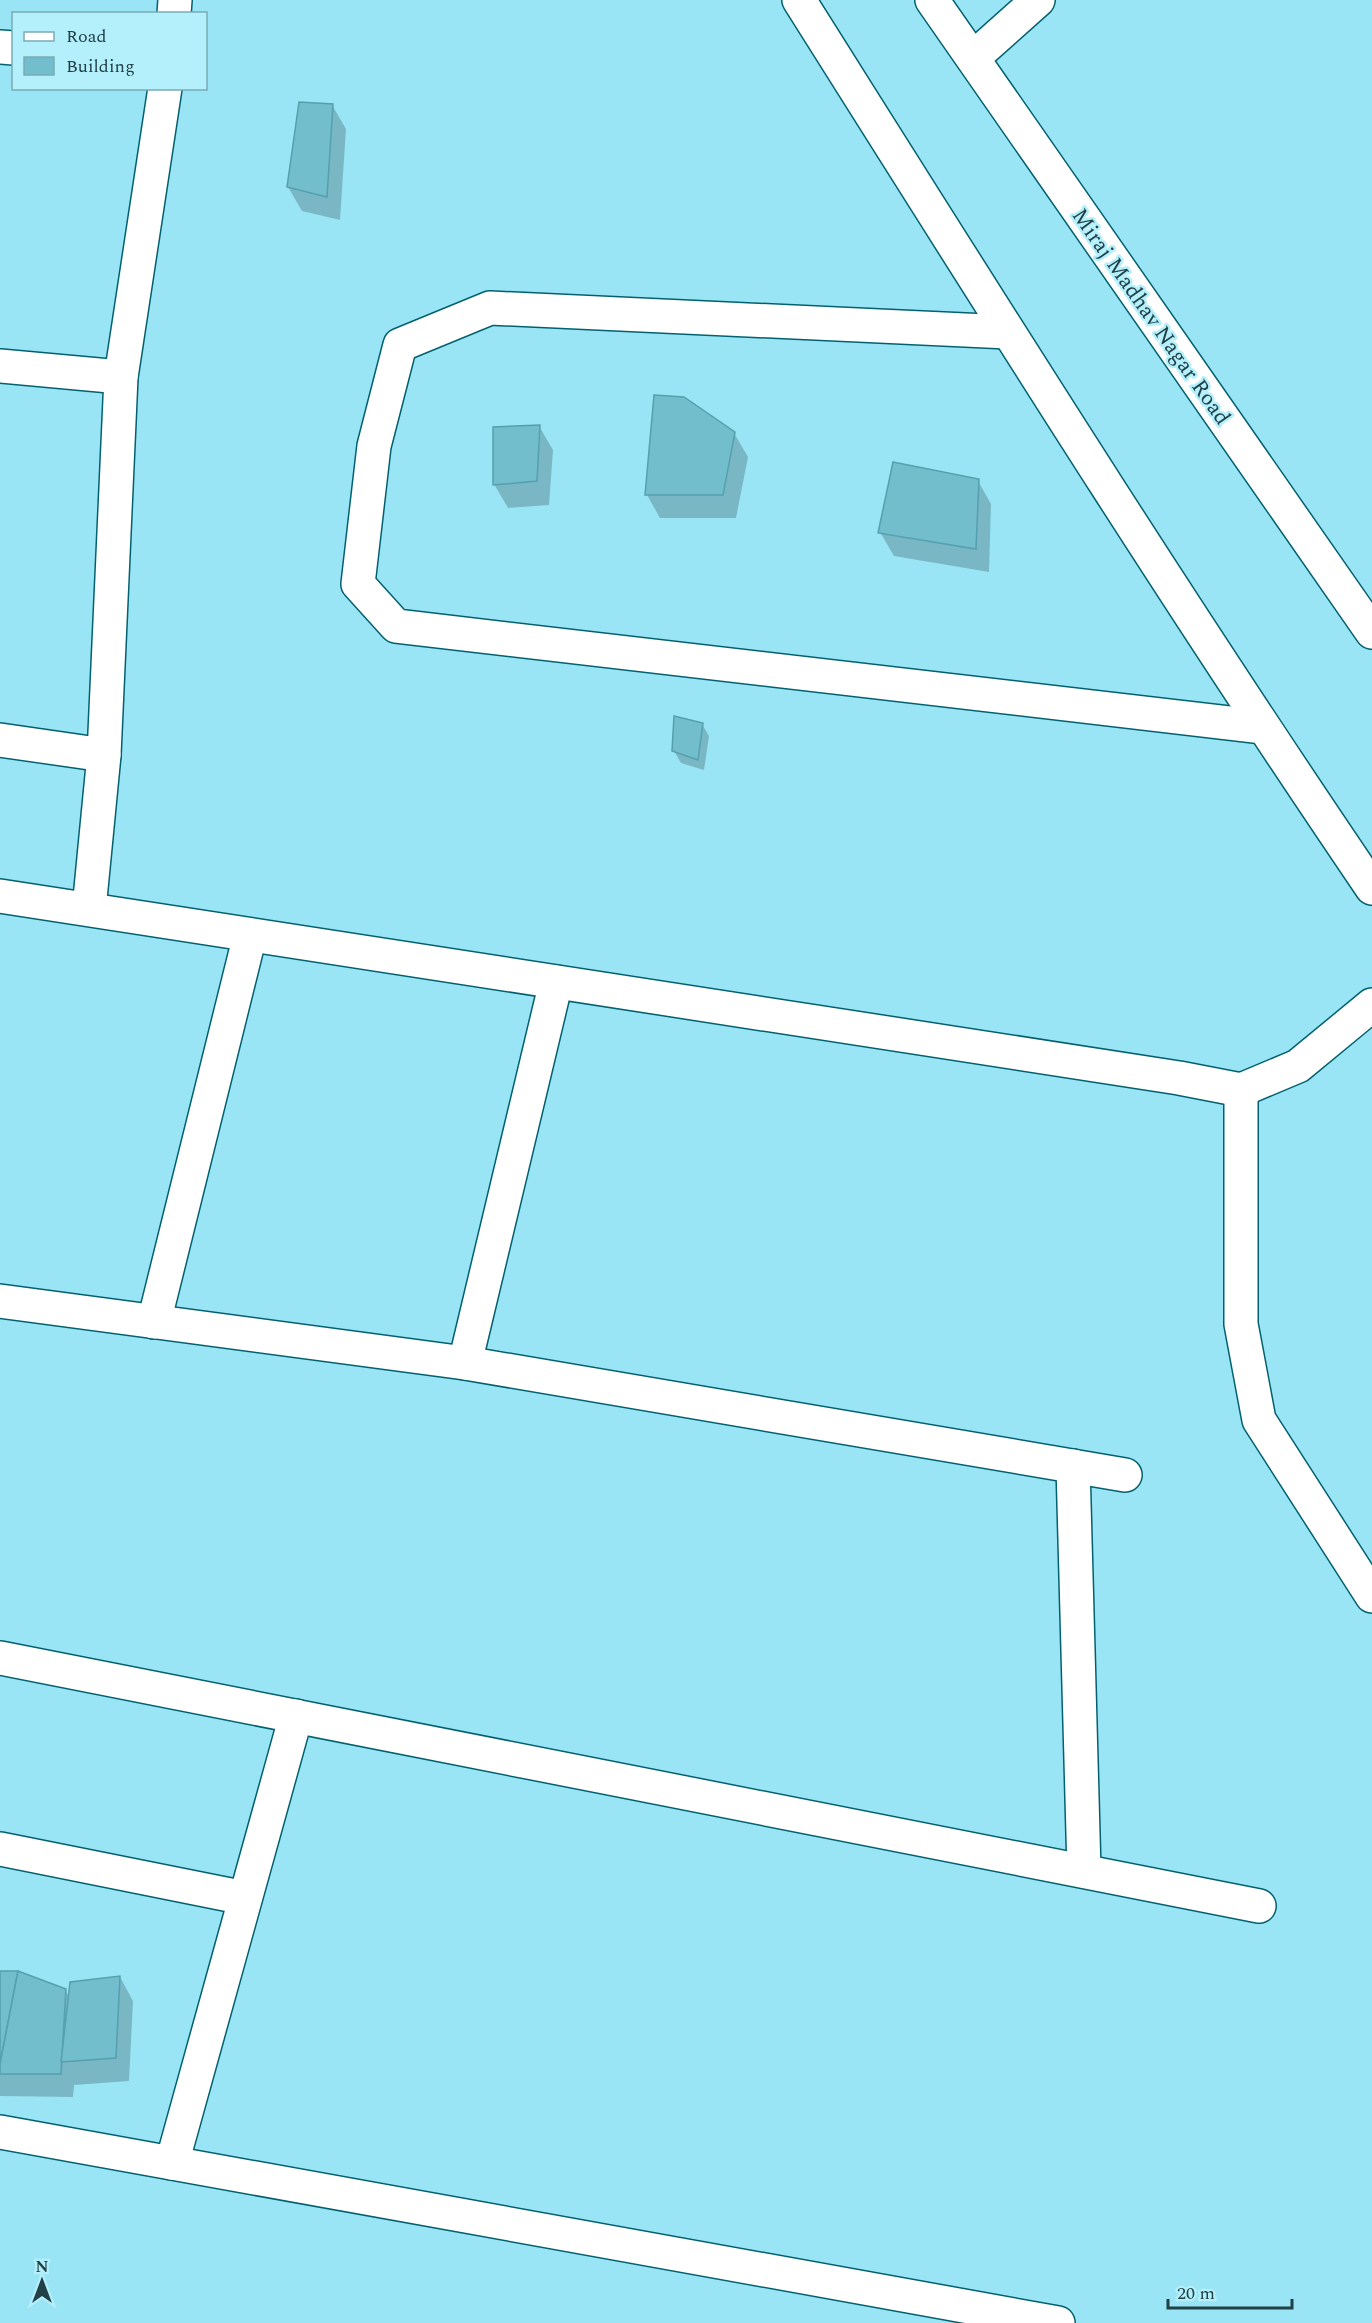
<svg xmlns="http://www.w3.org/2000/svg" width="1372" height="2323" font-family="Spectral,serif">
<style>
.shadow{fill:#0003}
.building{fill:#73becd;stroke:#55a0af;stroke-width:1.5}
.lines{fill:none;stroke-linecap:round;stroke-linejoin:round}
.minor-casing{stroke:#03616f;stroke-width:36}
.minor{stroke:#fff;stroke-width:33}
.labels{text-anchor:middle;stroke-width:5;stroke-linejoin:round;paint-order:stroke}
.street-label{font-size:22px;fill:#214147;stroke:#b4f0fc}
</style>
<rect width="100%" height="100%" fill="#99e5f5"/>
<g class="shadow">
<path d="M332,105L346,129L340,220L302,211L288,187Z"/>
<path d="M539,426L553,450L549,505L508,508L494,484Z"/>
<path d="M734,433L748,457L736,518H660L647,495Z"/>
<path d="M978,481L991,504L989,572L894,556L880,532Z"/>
<path d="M702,724L709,736L704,770L681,763L674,751Z"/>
<path d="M0,1972L65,1990L70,1998L120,1977L133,2001L129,2081L74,2085L73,2097L0,2096Z"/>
</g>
<g class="building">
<path d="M299,102L333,104L327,197L287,187Z"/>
<path d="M654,395L684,397L735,432L723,495H645Z"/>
<path d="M540,425L537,481L493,485V427Z"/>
<path d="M893,462L979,479L976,549L878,533Z"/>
<path d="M674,716L703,723L698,760L672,751Z"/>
<path d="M0,1971H18L0,2064Z"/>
<path d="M18,1971L66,1989L61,2074H0V2064Z"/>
<path d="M120,1976L116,2058L61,2062L70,1982Z"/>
</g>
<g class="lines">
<g class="minor-casing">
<g id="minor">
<path d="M799,0C987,298 1174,597 1372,888"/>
<path d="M932,0L1372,632"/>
<path d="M174,14L175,0"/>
<path d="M0,47L14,48"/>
<path d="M973,58L1038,0"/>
<path d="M1008,332L490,308L400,345L374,446L358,584L396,626L1263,727"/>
<path d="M0,366L121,377"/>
<path d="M0,740L104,755L121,377L165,88"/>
<path d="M0,896L1179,1078L1241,1090L1298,1066L1372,1005"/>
<path d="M89,909L104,755"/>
<path d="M1241,1090V1324L1259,1420L1372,1596"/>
<path d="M0,1301L465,1363L1125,1475"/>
<path d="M154,1322L250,935"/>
<path d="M465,1363L556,982"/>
<path d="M1073,1466L1084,1871"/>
<path d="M0,1658L1259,1906"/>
<path d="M0,1849L245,1898"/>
<path d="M0,2132L1058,2323"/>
<path d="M172,2163L296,1716"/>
</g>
</g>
<use href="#minor" class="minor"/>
</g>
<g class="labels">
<g class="street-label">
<text transform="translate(1152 316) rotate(55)" y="8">Miraj Madhav Nagar Road</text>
</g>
</g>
<rect x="12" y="12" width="195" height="78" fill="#b4f0fc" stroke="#79aab4" stroke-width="1.5"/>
<rect x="24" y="32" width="30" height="9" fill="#ffffff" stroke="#79aab4" stroke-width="1.5"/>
<text x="66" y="42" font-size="18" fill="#214147">Road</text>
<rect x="24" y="57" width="30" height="18" fill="#73becd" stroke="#79aab4" stroke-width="1.5"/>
<text x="66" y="72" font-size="18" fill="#214147">Building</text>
<g transform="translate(42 2281)" stroke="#b4f0fc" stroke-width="4.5" paint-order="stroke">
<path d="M0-4.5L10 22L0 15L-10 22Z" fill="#214147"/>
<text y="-9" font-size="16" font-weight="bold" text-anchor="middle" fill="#214147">N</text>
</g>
<path d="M1168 2299v9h124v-9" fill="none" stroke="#214147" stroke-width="3"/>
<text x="1177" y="2299" font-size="18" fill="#214147" stroke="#b4f0fc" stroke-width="4.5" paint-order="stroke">20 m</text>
</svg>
